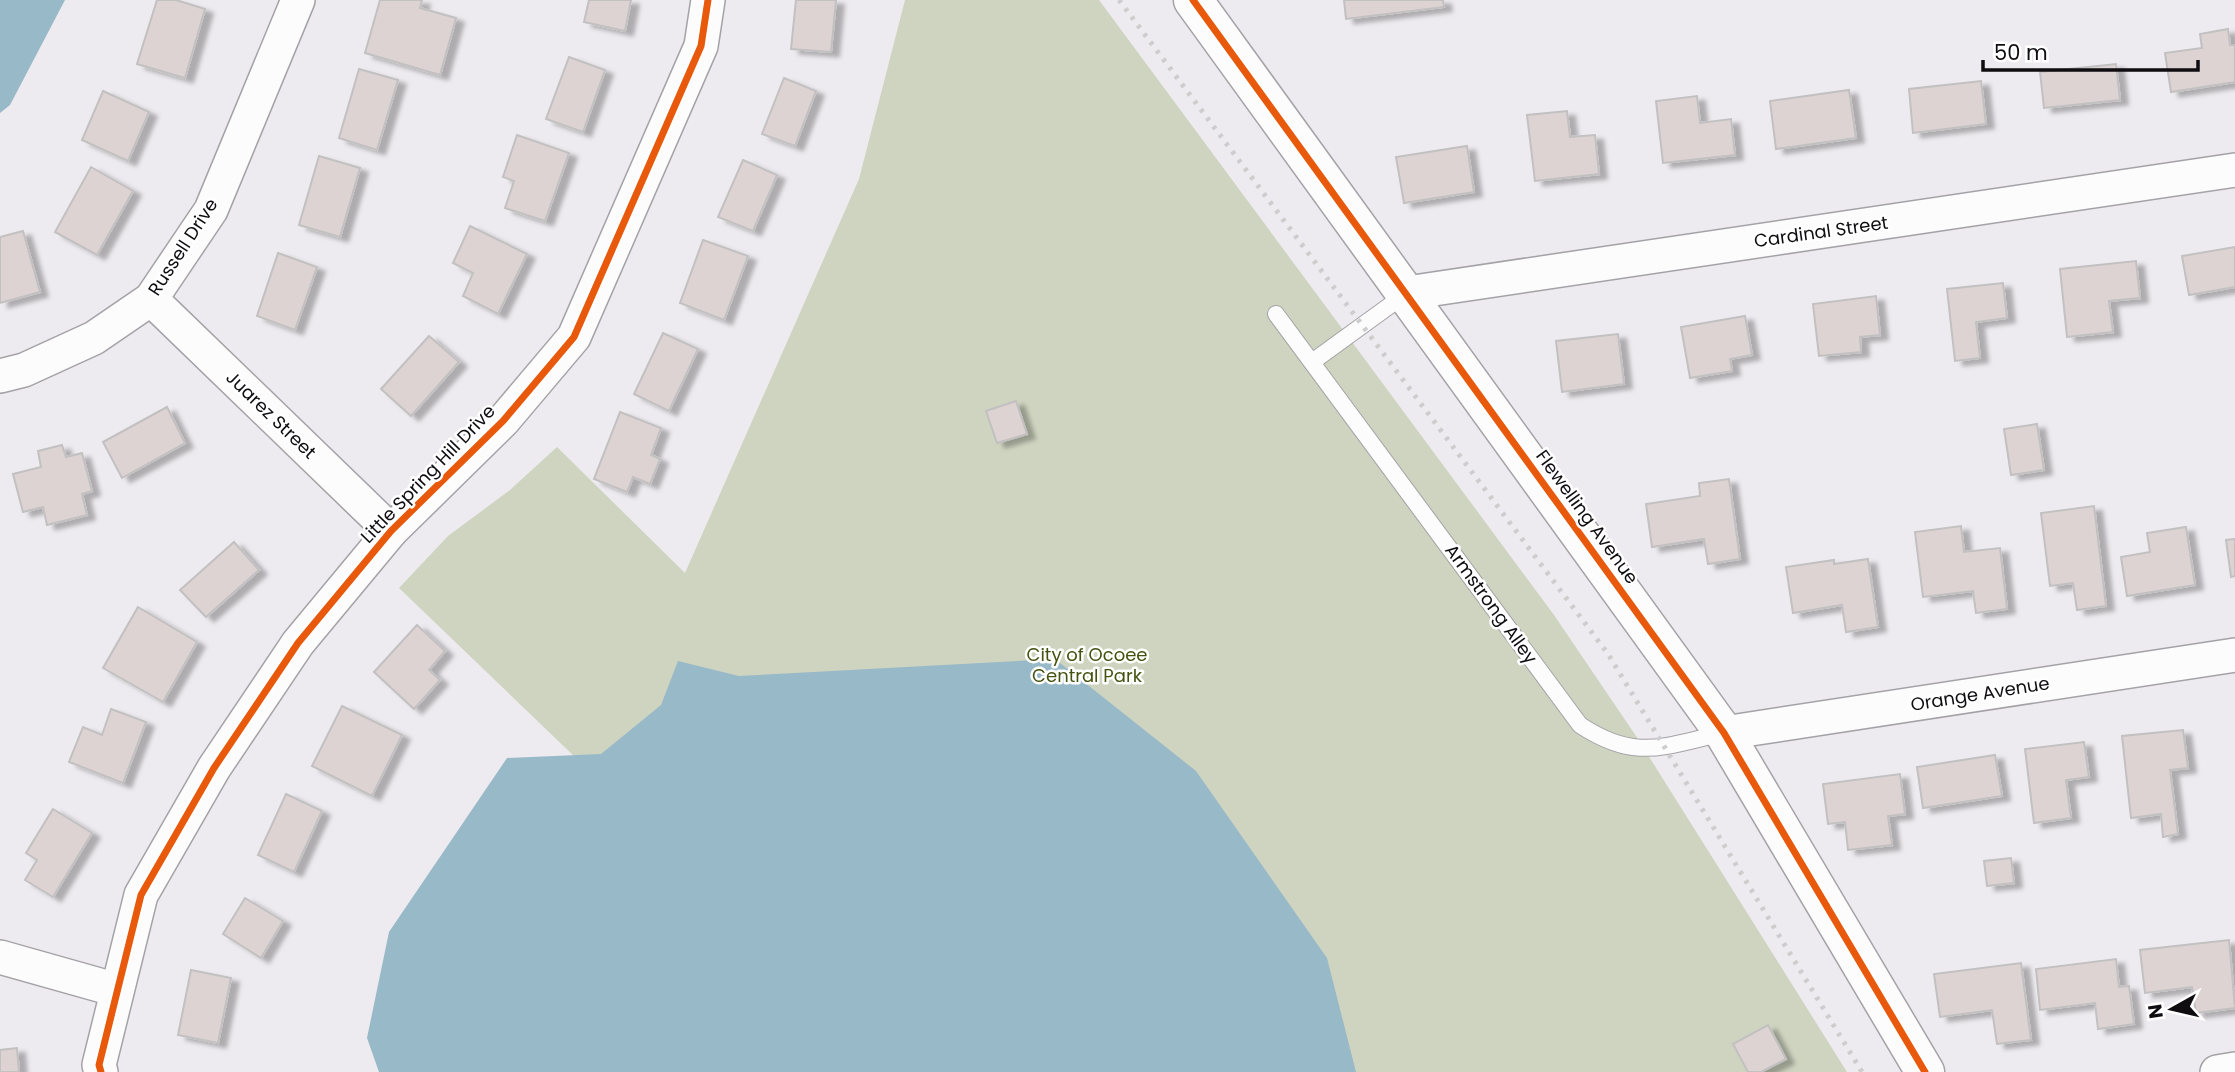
<svg xmlns="http://www.w3.org/2000/svg" width="2235" height="1072" font-family="Poppins,sans-serif">
<style>
.green{fill:#ced4c0}
.water{fill:#98b9c8}
.building{fill:#ddd3d3;stroke:#c2c0c1;stroke-width:2;filter:url(#shadow)}
.lines{fill:none;stroke-linecap:round;stroke-linejoin:round}
.service-casing{stroke:#a4a2a6;stroke-width:18}
.minor-casing{stroke:#a4a2a6;stroke-width:36}
.tertiary-casing{stroke:#a4a2a6;stroke-width:41}
.service{stroke:#fcfcfd;stroke-width:16}
.minor{stroke:#fcfcfd;stroke-width:33}
.tertiary{stroke:#fcfcfd;stroke-width:38}
.rail{stroke:#cecdce;stroke-width:5;stroke-dasharray:3.5 7;stroke-linecap:butt}
.cycleway-casing{stroke:#fff;stroke-width:11}
.cycleway{stroke:#e8590c;stroke-width:7}
.labels{text-anchor:middle;stroke-width:5;stroke-linejoin:round;paint-order:stroke}
.street-label{font-size:18px;fill:#0f0d10;stroke:#fff}
.park-label{font-size:18px;fill:#445210;stroke:#fff}
</style>
<defs>
<filter id="shadow"><feDropShadow dx="8" dy="4.5" stdDeviation="2" flood-color="#0004"/></filter>
</defs>
<rect width="100%" height="100%" fill="#edebef"/>
<path class="green" d="M905,0H1099L1554,615L1636,736L1847,1072H903L399,588L448,536L510,490L557,447L685,573L859,179Z"/>
<g class="water">
<path d="M0,0H65L10,105L0,113Z"/>
<path d="M1055,659L1196,771L1327,958L1356,1072H379L367,1038L389,932L507,758L601,754L661,705L678,661L739,676Z"/>
</g>
<g class="building">
<path d="M157,0H176L205,9L185,78L137,64Z"/>
<path d="M380,0H422L420,8L456,18L440,75L365,53Z"/>
<path d="M589,0H631L625,31L584,22Z"/>
<path d="M796,0H836L831,52L791,49Z"/>
<path d="M1344,0H1443L1444,7L1346,19Z"/>
<path d="M2228,29L2230,45H2235V82L2171,92L2165,53L2202,48L2200,34Z"/>
<path d="M569,57L605,70L583,132L546,119Z"/>
<path d="M2116,64L2120,100L2044,108L2040,72Z"/>
<path d="M359,69L398,80L377,150L339,138Z"/>
<path d="M784,78L816,91L795,146L762,134Z"/>
<path d="M1981,81L1986,124L1913,133L1909,89Z"/>
<path d="M1849,90L1856,138L1776,149L1770,101Z"/>
<path d="M103,91L149,112L128,161L82,140Z"/>
<path d="M1697,96L1700,123L1731,119L1735,155L1663,163L1656,101Z"/>
<path d="M1567,111L1570,137L1595,135L1599,174L1535,181L1527,115Z"/>
<path d="M517,135L569,153L545,221L505,208L514,181L503,177Z"/>
<path d="M1467,146L1474,192L1404,203L1396,157Z"/>
<path d="M319,156L360,168L340,237L299,225Z"/>
<path d="M743,160L777,175L753,231L718,217Z"/>
<path d="M91,167L133,191L97,255L55,232Z"/>
<path d="M470,226L527,254L498,314L463,296L473,273L453,263Z"/>
<path d="M23,231L40,292L0,303V237Z"/>
<path d="M703,240L748,256L724,320L680,303Z"/>
<path d="M2235,247V287L2189,295L2182,256Z"/>
<path d="M278,253L317,267L295,330L257,316Z"/>
<path d="M2136,261L2140,298L2109,301L2113,332L2067,337L2060,269Z"/>
<path d="M2003,283L2007,318L1976,322L1980,358L1955,361L1947,289Z"/>
<path d="M1876,296L1880,335L1860,337L1861,352L1819,356L1813,304Z"/>
<path d="M1745,316L1752,355L1730,359L1732,371L1690,378L1681,327Z"/>
<path d="M663,333L698,349L669,411L634,394Z"/>
<path d="M1618,334L1624,384L1562,392L1556,341Z"/>
<path d="M429,336L459,362L411,416L381,389Z"/>
<path d="M1016,401L1027,434L997,443L986,411Z"/>
<path d="M167,407L185,443L122,478L103,442Z"/>
<path d="M620,412L661,428L651,455L660,459L650,484L633,477L627,492L594,479Z"/>
<path d="M2037,424L2044,470L2011,475L2004,429Z"/>
<path d="M62,445L66,457L82,453L92,491L82,494L87,515L47,525L43,507L23,512L13,474L41,467L38,451Z"/>
<path d="M1729,479L1740,559L1708,564L1704,539L1652,547L1646,504L1700,496L1699,483Z"/>
<path d="M2094,506L2106,606L2077,610L2073,583L2050,586L2041,513Z"/>
<path d="M1961,526L1964,552L2000,548L2007,609L1976,613L1973,591L1923,597L1915,532Z"/>
<path d="M2186,527L2195,585L2127,596L2121,557L2150,552L2147,533Z"/>
<path d="M2235,539V576L2231,577L2226,540Z"/>
<path d="M234,542L259,570L206,617L180,590Z"/>
<path d="M1868,559L1878,627L1846,632L1842,605L1793,613L1786,567L1834,560V564Z"/>
<path d="M138,607L197,642L163,702L103,668Z"/>
<path d="M417,625L445,651L429,670L440,680L414,709L374,672Z"/>
<path d="M342,706L402,735L372,796L312,766Z"/>
<path d="M111,709L146,722L123,783L69,762L83,727L102,735Z"/>
<path d="M2183,730L2188,768L2170,770L2178,834L2163,837L2161,814L2131,818L2122,736Z"/>
<path d="M2084,742L2089,777L2066,780L2071,818L2034,823L2025,749Z"/>
<path d="M1995,755L2002,796L1923,808L1917,767Z"/>
<path d="M1900,774L1905,814L1888,816L1892,845L1848,850L1845,822L1828,824L1823,784Z"/>
<path d="M286,794L322,811L294,872L258,855Z"/>
<path d="M53,809L92,833L53,897L25,880L37,860L26,853Z"/>
<path d="M2011,858L2014,883L1987,886L1984,861Z"/>
<path d="M245,898L283,921L261,958L223,934Z"/>
<path d="M2229,940L2235,1008L2196,1013L2192,987L2145,993L2140,950Z"/>
<path d="M2116,959L2119,987L2129,986L2134,1024L2098,1029L2095,1003L2040,1010L2036,969Z"/>
<path d="M2021,963L2031,1040L1997,1044L1992,1010L1940,1017L1934,974Z"/>
<path d="M191,970L231,978L218,1043L178,1035Z"/>
<path d="M1768,1025L1786,1059L1761,1072H1748L1733,1044Z"/>
<path d="M17,1048L19,1072H0V1050Z"/>
</g>
<g class="lines">
<g class="service-casing">
<g id="service">
<path d="M1276,314L1580,725C1636,762 1663,746 1724,733"/>
<path d="M1312,362L1407,293"/>
</g>
</g>
<g class="minor-casing">
<g id="minor">
<path d="M1407,293L2235,170"/>
<path d="M151,299L391,531"/>
<path d="M0,376L24,370L94,338L151,299L211,210L298,0"/>
<path d="M1724,733L2235,655"/>
<path d="M0,957L117,990"/>
<path d="M101,1072L99,1065L141,895L214,768L298,643L391,531L503,421L574,337L701,46L708,0"/>
<path d="M2217,1072L2235,1069"/>
</g>
</g>
<g class="tertiary-casing">
<path id="tertiary" d="M1193,0L1724,733L1925,1072"/>
</g>
<use href="#service" class="service"/>
<use href="#minor" class="minor"/>
<use href="#tertiary" class="tertiary"/>
<path class="rail" d="M1119,0L1608,654L1862,1072"/>
<g class="cycleway-casing">
<g id="cycleway">
<path d="M1193,0L1724,733L1925,1072"/>
<path d="M101,1072L99,1065L141,895L214,768L298,643L391,531L503,421L574,337L701,46L708,0"/>
</g>
</g>
<use href="#cycleway" class="cycleway"/>
</g>
<g class="labels">
<g class="street-label">
<text transform="translate(1821 232) rotate(-8)" y="6">Cardinal Street</text>
<text transform="translate(183 247) rotate(-57)" y="6">Russell Drive</text>
<text transform="translate(271 415) rotate(44)" y="6">Juarez Street</text>
<text transform="translate(428 474) rotate(-46)" y="6">Little Spring Hill Drive</text>
<text transform="translate(1587 517) rotate(54)" y="6">Flewelling Avenue</text>
<text transform="translate(1491 604) rotate(54)" y="6">Armstrong Alley</text>
<text transform="translate(1980 694) rotate(-9)" y="6">Orange Avenue</text>
</g>
<g class="park-label">
<text x="1087" y="661">City of Ocoee<tspan x="1087" dy="21">Central Park</tspan></text>
</g>
</g>
<g transform="translate(2172 1009) rotate(262)" stroke="#ffffff" stroke-width="5" paint-order="stroke">
<path d="M0-5L12 26L0 18L-12 26Z" fill="#0f0d10"/>
<text y="-10" font-size="19" font-weight="bold" text-anchor="middle" fill="#0f0d10">N</text>
</g>
<path d="M1983 60v10h215v-10" fill="none" stroke="#0f0d10" stroke-width="3.5"/>
<text x="1994" y="60" font-size="21" fill="#0f0d10" stroke="#ffffff" stroke-width="5" paint-order="stroke">50 m</text>
</svg>
